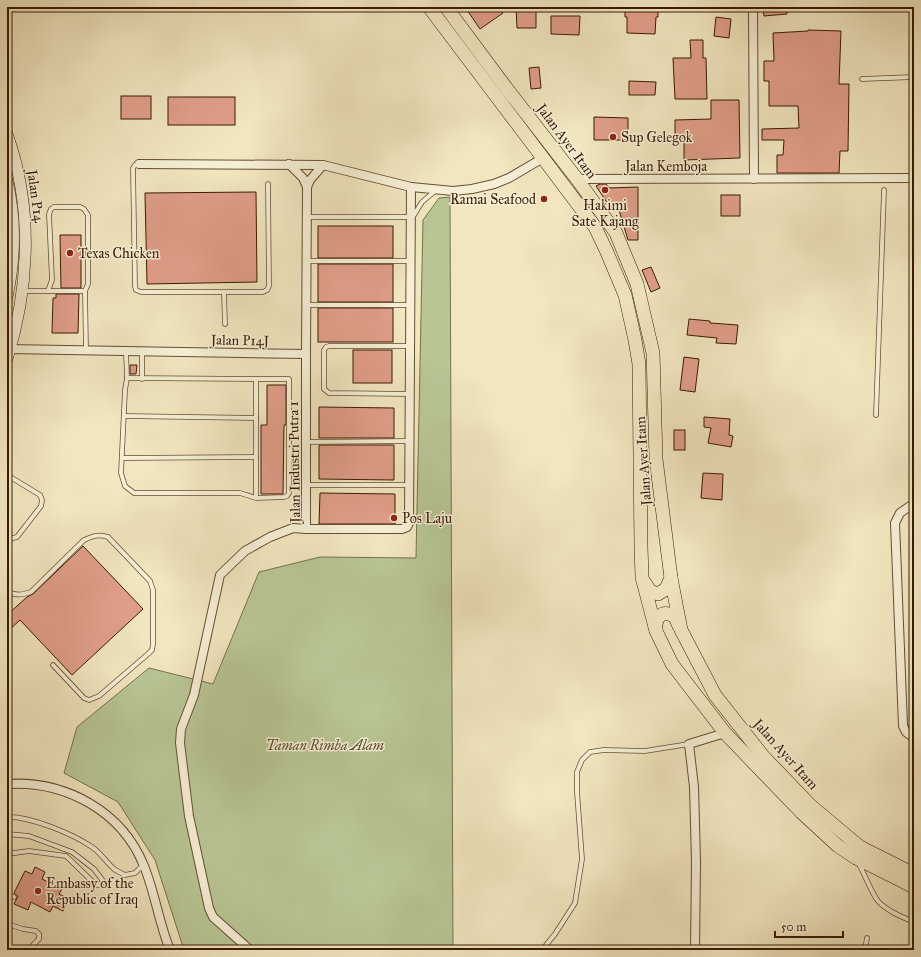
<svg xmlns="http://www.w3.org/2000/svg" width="921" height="957" font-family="'IM FELL Great Primer',serif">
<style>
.green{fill:#b8c694;stroke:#78704c}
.building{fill:#e09e88;stroke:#391a04}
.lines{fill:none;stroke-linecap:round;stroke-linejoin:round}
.lane-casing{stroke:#674d33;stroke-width:5.5}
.street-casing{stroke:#674d33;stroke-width:10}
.secondary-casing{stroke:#391a04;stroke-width:12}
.primary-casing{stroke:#391a04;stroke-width:14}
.lane{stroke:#f6efd5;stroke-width:4}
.street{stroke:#f6efd5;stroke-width:8}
.secondary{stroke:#f6efd5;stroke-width:11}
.primary{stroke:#f1e6bf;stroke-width:13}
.poi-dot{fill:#8f2418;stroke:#f6efd5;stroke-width:1.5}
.labels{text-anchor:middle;stroke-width:3;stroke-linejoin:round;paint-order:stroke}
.poi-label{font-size:14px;fill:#391a04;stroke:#f6efd5;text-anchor:start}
.street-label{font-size:14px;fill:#391a04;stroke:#f6efd5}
.park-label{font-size:14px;font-style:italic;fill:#5f4e2f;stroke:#f6efd5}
</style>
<rect width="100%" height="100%" fill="#f1e6bf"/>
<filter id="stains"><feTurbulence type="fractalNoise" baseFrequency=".005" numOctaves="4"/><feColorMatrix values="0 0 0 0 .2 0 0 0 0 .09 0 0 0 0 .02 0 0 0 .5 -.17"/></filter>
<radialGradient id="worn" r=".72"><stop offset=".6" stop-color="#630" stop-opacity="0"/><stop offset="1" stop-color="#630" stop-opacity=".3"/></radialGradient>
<path class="green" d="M450,197L453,950H184L155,860L118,802L64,773L77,727L149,668L213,684L259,572L320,557L416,558L423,220L439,198Z"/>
<g class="building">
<path d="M465,7H498L503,13L480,29Z"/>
<path d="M516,7H536V28H517Z"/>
<path d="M625,7H658V17H656L655,34L627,33V17H625Z"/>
<path d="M763,7H787V14L764,16Z"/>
<path d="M551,16H580L579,35L551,34Z"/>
<path d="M716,17L731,19L729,38L714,36Z"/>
<path d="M808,30L841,31L839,84H849L848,151H840L839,173H777V155H783L784,140H762V129L799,128L798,106H769V81H764V61H774L773,33L808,31Z"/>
<path d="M690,40H703V58H706L707,99H675L673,58H691Z"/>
<path d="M539,67L541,88L531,89L529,68Z"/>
<path d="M629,81L656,82L655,95H629Z"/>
<rect x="121" y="96" width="30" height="23"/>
<rect x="168" y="97" width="67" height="28"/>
<path d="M711,100H739L740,158L684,160V138L675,139V120L711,119Z"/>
<path d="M594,117L628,118V140H594Z"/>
<path d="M600,184H606L609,188L638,187V240H628L619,210H612L596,186Z"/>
<path d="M256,192L257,282L147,284L145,193Z"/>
<rect x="721" y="195" width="19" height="21"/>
<rect x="318" y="226" width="75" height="32"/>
<path d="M60,235H81V288H61Z"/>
<rect x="318" y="264" width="75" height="38"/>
<path d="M651,267L660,288L651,292L642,270Z"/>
<path d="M56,294H79L78,333H52L53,298H56Z"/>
<rect x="318" y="308" width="75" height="34"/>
<path d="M689,319L710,321V323L738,325L736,344L716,343L717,338L687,335Z"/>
<rect x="353" y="350" width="39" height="33"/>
<path d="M684,357L699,359L695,392L680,390Z"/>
<path d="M130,365H137L136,374H130Z"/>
<path d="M267,385H286V425H284L283,494H261V425H267Z"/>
<path d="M319,407L394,408V438H319Z"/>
<path d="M704,417L730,419L729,435L733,436L731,447L708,443L711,428L704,427Z"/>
<rect x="674" y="430" width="11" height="20"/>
<path d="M319,445H394V480L319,479Z"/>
<path d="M703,473L723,474L722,500L701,498Z"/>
<path d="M320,493L395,494V524H319Z"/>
<path d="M83,546L143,609L72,675L20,620L7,632V615L27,597L33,594Z"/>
<path d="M35,867L45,872L42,879L62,889L59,894L69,899L63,911L53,906L50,912L31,902L28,910L14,904L18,896L14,893L25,871L32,874Z"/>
</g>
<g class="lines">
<g class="lane-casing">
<g id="lane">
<path d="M862,79L914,77"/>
<path d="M139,164L135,165L133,168L135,286L136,290L141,292H263L267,290L269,286L268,184"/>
<path d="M307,217H411L414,215L422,202L435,191"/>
<path d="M307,261H411"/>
<path d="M23,291H85L88,284V215L84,209L80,207H54L51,209L49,214L52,280L48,291"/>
<path d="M85,291L86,350"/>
<path d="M224,293L225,324"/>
<path d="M306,305H410"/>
<path d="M410,346H329L326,347L324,350V389L329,393L410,394"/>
<path d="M126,352L127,378"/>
<path d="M142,352V379"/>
<path d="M256,379H289V493L287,496L284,497L256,498L240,493H134L125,486L121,473L125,390L127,378L256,379V498"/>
<path d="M876,415L884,190"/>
<path d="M124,416L256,418"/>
<path d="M306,442L409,441"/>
<path d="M122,458L256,457"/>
<path d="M7,475L40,495L42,500L41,506L17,537L13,538L7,536"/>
<path d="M306,485H409"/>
<path d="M7,591C15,596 22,595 31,592L84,540C93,536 98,534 108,537L150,581L153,590V644L152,650L148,654L99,696L89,700L84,698L53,665"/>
<path d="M7,817C30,816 73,834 92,847C101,853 106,862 114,869C117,871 121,873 125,875L135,873L143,865"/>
<path d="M7,834L29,836L72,852L94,869L103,881L101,884L97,885L94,883L66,856L29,851L7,854"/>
<path d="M859,864C864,873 872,894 878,901C887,911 902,917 914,922"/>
<path d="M7,894L14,897"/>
<path d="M7,924L23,929L36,931L39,934V939L28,950"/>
<path d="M542,950L555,934L575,903L582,859L577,792V772L582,760L590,752L604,750L645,751L689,744"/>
<path d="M865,950L867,938"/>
</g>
</g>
<g class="street-casing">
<g id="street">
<path d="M753,7L754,179"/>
<path d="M139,164L323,165L411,187L453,191L472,189L494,184L509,178L543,158"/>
<path d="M289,164L303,178L307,187"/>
<path d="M323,165L310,180L307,187L306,354V529H402L407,527L409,523L411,187"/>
<path d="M577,179L914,178"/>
<path d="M7,349L306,354"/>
<path d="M910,506L900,513L895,523L903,726L906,732L914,738"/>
<path d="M7,784C65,780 122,811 144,866C155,893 159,923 170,950"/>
<path d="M250,950L213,917L209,908L189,816L180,743L181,729L194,695L220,575L245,551L270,537L293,528L306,529"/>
<path d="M695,950L696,862L694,787L689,744L725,733"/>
</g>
</g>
<g class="secondary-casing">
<g id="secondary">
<path d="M7,134C33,206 30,286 7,359"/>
<path d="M7,181C16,219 15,260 7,297"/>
</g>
</g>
<g class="primary-casing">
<g id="primary">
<path d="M429,7L595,227L606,250L625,295L635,340L639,364L641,546L642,577L656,631L672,664L725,733L801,812L838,846L856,858L914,887"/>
<path d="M446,7L507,89L577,179L616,233L637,284L653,353L656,459L671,578L681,630L715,695L763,756L810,805L860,847L914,874"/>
<path d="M645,583L650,591L658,594L666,589L671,578"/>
<path d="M656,629C655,620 660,610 672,615C676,617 677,622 679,626"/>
</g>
</g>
<use href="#lane" class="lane"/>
<use href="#street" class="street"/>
<use href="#secondary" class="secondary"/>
<use href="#primary" class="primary"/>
</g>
<g class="poi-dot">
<circle cx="613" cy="137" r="4"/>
<circle cx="605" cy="190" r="4"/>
<circle cx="544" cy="199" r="4"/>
<circle cx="70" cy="253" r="4"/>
<circle cx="394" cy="518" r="4"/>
<circle cx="38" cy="891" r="4"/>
</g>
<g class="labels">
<g class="poi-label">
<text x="621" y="142">Sup Gelegok</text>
<text x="536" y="204" text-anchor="end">Ramai Seafood</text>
<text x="605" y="210" text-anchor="middle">Hakimi<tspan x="605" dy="16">Sate Kajang</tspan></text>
<text x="78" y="258">Texas Chicken</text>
<text x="402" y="523">Pos Laju</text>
<text x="46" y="888">Embassy of the<tspan x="46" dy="16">Republic of Iraq</tspan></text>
</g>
<g class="street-label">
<text transform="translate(567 141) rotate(53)" y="5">Jalan Ayer Itam</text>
<text x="666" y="171">Jalan Kemboja</text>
<text transform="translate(36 196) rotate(82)" y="5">Jalan P14</text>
<text transform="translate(240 340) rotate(1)" y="5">Jalan P14J</text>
<text transform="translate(643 461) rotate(-94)" y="5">Jalan Ayer Itam</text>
<text transform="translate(294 462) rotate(-91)" y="5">Jalan Industri Putra 1</text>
<text transform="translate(786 754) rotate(48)" y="5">Jalan Ayer Itam</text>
</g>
<g class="park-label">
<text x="325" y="750">Taman Rimba Alam</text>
</g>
</g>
<rect width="921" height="957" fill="none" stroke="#f1e6bf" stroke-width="24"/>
<rect x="8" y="8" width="905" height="941" fill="none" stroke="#391a04" stroke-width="2"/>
<rect x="12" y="12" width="897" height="933" fill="none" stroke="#391a04"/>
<path d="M775 931v6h68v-6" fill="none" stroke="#391a04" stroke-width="2"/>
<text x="781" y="931" font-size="12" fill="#391a04" stroke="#f6efd5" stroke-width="3" paint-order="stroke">50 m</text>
<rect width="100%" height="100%" filter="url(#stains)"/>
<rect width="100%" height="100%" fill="url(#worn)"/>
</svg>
